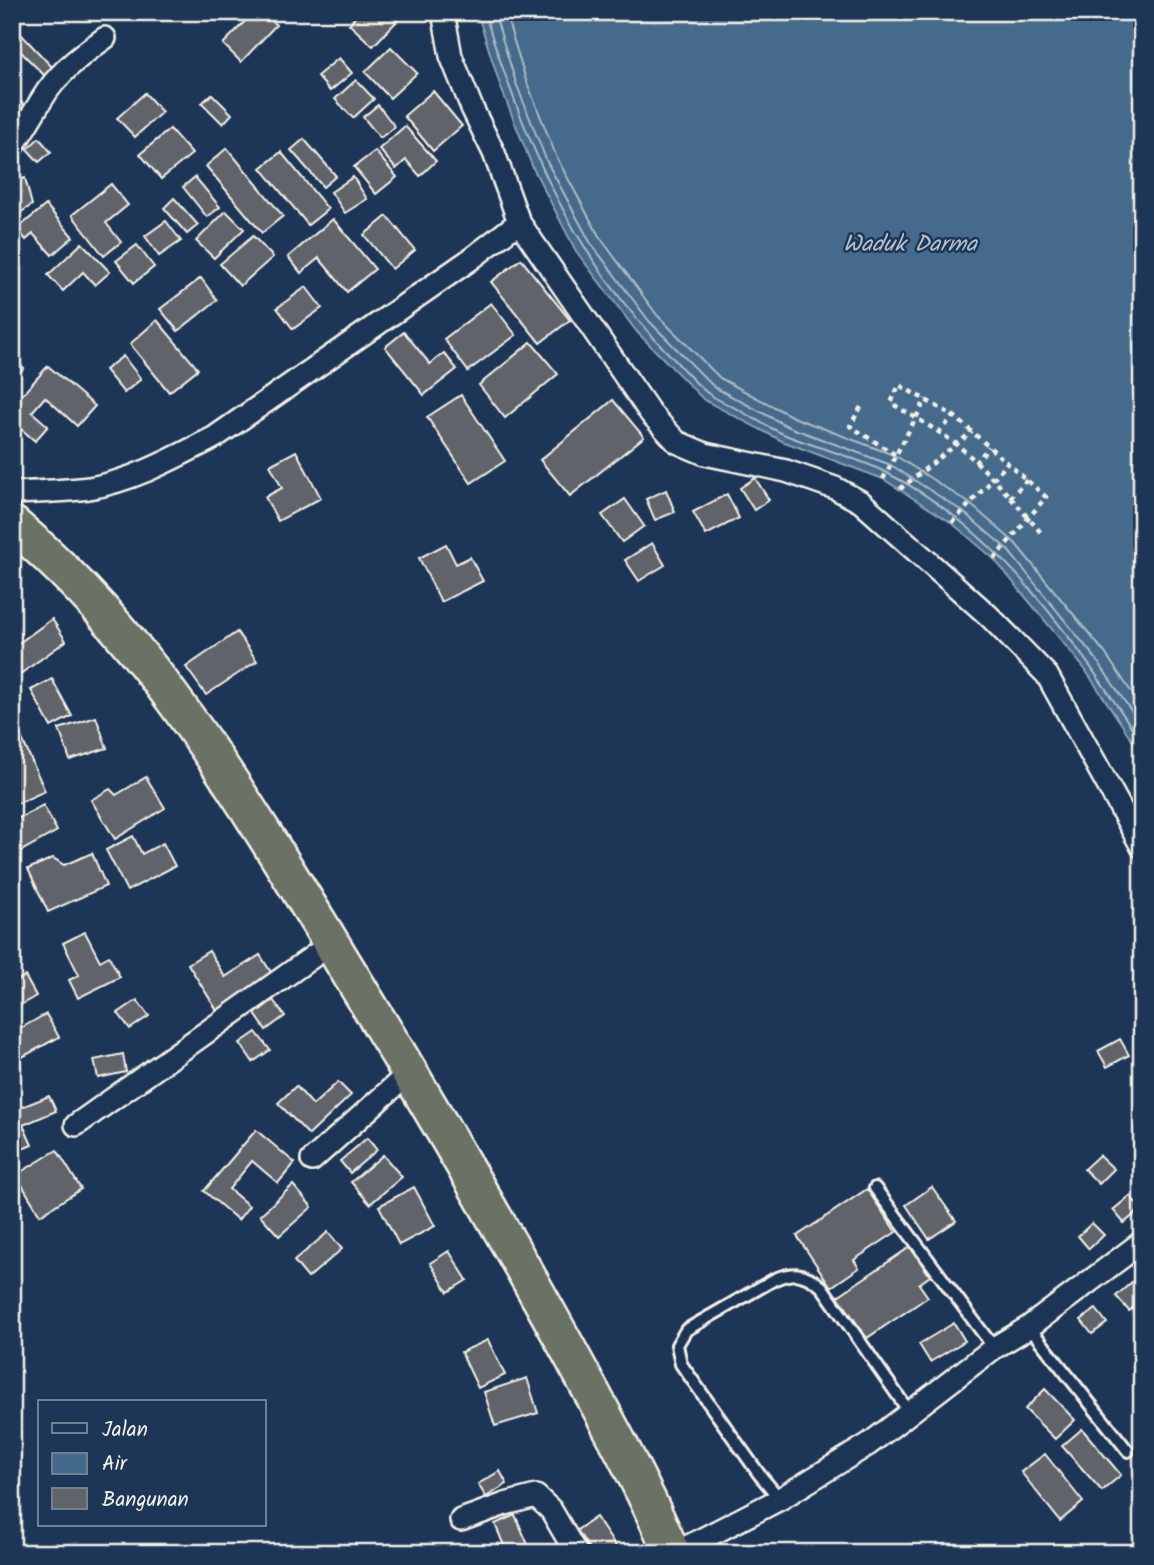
<svg xmlns="http://www.w3.org/2000/svg" width="1154" height="1565" font-family="Kalam,sans-serif">
<style>
.water{fill:#446a8b;stroke:#8aa0b0;stroke-width:2}
.lines{fill:none;stroke-linecap:round;stroke-linejoin:round}
.shore{stroke:#aebbc3;stroke-width:2}
.building{fill:#60646a;stroke:#f4f1e8;stroke-width:2}
.service-casing{stroke:#f4f1e8;stroke-width:16}
.minor-casing{stroke:#f4f1e8;stroke-width:26}
.trunk-casing{stroke:#f4f1e8;stroke-width:40}
.path{stroke:#f4f1e8;stroke-width:4.5;stroke-dasharray:5 5;stroke-linecap:butt}
.service{stroke:#1d3557;stroke-width:10}
.minor{stroke:#1d3557;stroke-width:21}
.trunk{stroke:#6b7165;stroke-width:35}
.labels{text-anchor:middle;stroke-width:5;stroke-linejoin:round;paint-order:stroke}
.water-label{font-size:23px;font-style:italic;fill:#b6c2c7;stroke:#1d3557}
</style>
<rect width="100%" height="100%" fill="#1d3557"/>
<filter id="ink" filterUnits="userSpaceOnUse"><feTurbulence type="fractalNoise" baseFrequency=".0143" numOctaves="2"/><feDisplacementMap in="SourceGraphic" scale="14" xChannelSelector="R" yChannelSelector="G"/><feConvolveMatrix kernelMatrix="1 2 1 2 8 2 1 2 1" color-interpolation-filters="sRGB"/></filter>
<g filter="url(#ink)">
<path class="water" d="M477,12H1142V755L1084,668L1023,594L994,559L952,523L883,479L782,441L704,400L637,332L576,251L533,168L501,88Z"/>
<g class="lines">
<g class="shore">
<path d="M484,12C526,143 570,253 668,353C681,366 694,383 709,394C717,400 728,404 737,409C754,418 770,429 788,436C821,449 856,457 887,473C1000,530 1074,640 1142,743"/>
<path d="M494,12L516,83L547,162L590,242L649,321L714,387L789,427L891,465L962,511L1007,549L1096,659L1142,727"/>
<path d="M505,12L526,80L557,158L599,236L657,315L720,378L793,417L896,456L969,503L1015,543L1105,653L1142,708"/>
</g>
</g>
<g class="building">
<path d="M254,12H263L276,25L241,62L223,44Z"/>
<path d="M360,12H392L399,19L373,46L349,24Z"/>
<path d="M18,31L54,69L46,77L12,43V37Z"/>
<path d="M391,47L417,73L390,98L365,72Z"/>
<path d="M339,58L352,73L330,91L317,76Z"/>
<path d="M356,80L374,99L353,118L335,99Z"/>
<path d="M433,91L462,126L433,151L404,116Z"/>
<path d="M145,93L162,112L135,137L117,118Z"/>
<path d="M212,94L232,114L223,124L202,103Z"/>
<path d="M12,95L27,107L12,125Z"/>
<path d="M378,105L395,127L380,138L363,117Z"/>
<path d="M405,126L436,161L420,176L406,160L396,169L379,149Z"/>
<path d="M170,129L192,154L161,179L140,154Z"/>
<path d="M39,138L51,152L39,162L27,149Z"/>
<path d="M304,139L336,176L323,187L291,150Z"/>
<path d="M227,148L283,216L262,233L206,166Z"/>
<path d="M375,151L397,177L376,194L354,167Z"/>
<path d="M281,152L328,209L308,225L261,168Z"/>
<path d="M195,177L220,207L207,217L183,187Z"/>
<path d="M353,177L367,199L345,213L331,192Z"/>
<path d="M25,178L32,205L12,218V182Z"/>
<path d="M111,184L128,205L106,223L121,242L104,256L72,215Z"/>
<path d="M174,198L198,225L187,234L164,208Z"/>
<path d="M46,205L73,237L52,255L33,234L26,240L17,229Z"/>
<path d="M226,211L244,229L214,258L196,241Z"/>
<path d="M387,216L415,250L392,269L364,235Z"/>
<path d="M333,219L375,269L347,292L319,258L301,273L288,257Z"/>
<path d="M166,221L181,241L159,256L145,236Z"/>
<path d="M253,236L273,257L240,286L220,264Z"/>
<path d="M82,243L110,272L95,285L83,272L63,291L48,275Z"/>
<path d="M137,245L154,267L134,283L116,261Z"/>
<path d="M521,259L570,320L540,343L491,282Z"/>
<path d="M201,278L217,300L178,331L160,309Z"/>
<path d="M306,287L322,308L293,329L277,308Z"/>
<path d="M491,303L516,335L468,371L444,339Z"/>
<path d="M157,320L198,369L169,392L130,344Z"/>
<path d="M404,332L430,364L444,353L457,369L424,395L385,347Z"/>
<path d="M531,342L558,374L505,418L479,385Z"/>
<path d="M123,356L141,379L124,393L105,370Z"/>
<path d="M12,357L24,368L12,380Z"/>
<path d="M48,366L95,406L77,426L45,397L32,412L48,426L35,441L12,421V406Z"/>
<path d="M461,395L505,461L471,483L427,417Z"/>
<path d="M613,400L644,437L570,496L540,460Z"/>
<path d="M296,451L321,498L278,521L265,497L282,488L270,465Z"/>
<path d="M755,478L769,500L754,510L740,488Z"/>
<path d="M666,490L675,512L655,520L646,499Z"/>
<path d="M727,494L739,518L706,535L693,512Z"/>
<path d="M625,499L644,526L622,542L602,515Z"/>
<path d="M652,543L665,565L639,581L625,560Z"/>
<path d="M446,544L456,564L470,557L483,581L441,602L419,558Z"/>
<path d="M52,619L66,641L12,680V648Z"/>
<path d="M237,632L257,661L206,695L186,667Z"/>
<path d="M52,679L72,716L51,727L31,690Z"/>
<path d="M96,717L107,748L70,760L59,729Z"/>
<path d="M18,730L45,791L12,806V733Z"/>
<path d="M146,777L165,808L115,839L91,800L110,789L116,795Z"/>
<path d="M43,805L57,831L12,856V822Z"/>
<path d="M133,836L142,854L163,843L175,866L127,891L106,850Z"/>
<path d="M92,853L106,886L48,912L28,869L53,858L64,865Z"/>
<path d="M85,932L100,961L109,956L120,977L78,998L69,980L79,975L63,943Z"/>
<path d="M209,951L225,977L260,955L274,977L218,1012L188,964Z"/>
<path d="M25,976L36,996L12,1010V983Z"/>
<path d="M137,1000L149,1016L130,1029L118,1013Z"/>
<path d="M273,1000L285,1016L266,1030L255,1014Z"/>
<path d="M12,1011L21,1028L46,1014L59,1037L15,1061L12,1056Z"/>
<path d="M256,1032L270,1050L253,1062L240,1043Z"/>
<path d="M1120,1039L1129,1055L1107,1067L1098,1051Z"/>
<path d="M123,1054L126,1072L98,1078L94,1060Z"/>
<path d="M338,1082L351,1095L309,1135L278,1103L296,1086L313,1105Z"/>
<path d="M49,1096L56,1111L23,1125L32,1145L13,1153L12,1111Z"/>
<path d="M256,1130L295,1163L278,1183L252,1161L229,1189L249,1206L238,1220L204,1191Z"/>
<path d="M367,1138L377,1150L350,1173L340,1161Z"/>
<path d="M57,1150L81,1189L40,1215L16,1175Z"/>
<path d="M383,1155L402,1177L370,1204L351,1182Z"/>
<path d="M1099,1155L1114,1169L1099,1184L1084,1169Z"/>
<path d="M293,1185L312,1207L279,1236L260,1215Z"/>
<path d="M414,1187L435,1226L399,1245L379,1206Z"/>
<path d="M932,1187L956,1221L929,1239L906,1205Z"/>
<path d="M867,1189L896,1232L854,1260L859,1268L831,1287L797,1236Z"/>
<path d="M1130,1196L1141,1209L1124,1223L1113,1210Z"/>
<path d="M1092,1223L1104,1235L1089,1249L1078,1236Z"/>
<path d="M328,1232L342,1249L308,1278L294,1261Z"/>
<path d="M910,1247L930,1276L919,1284L928,1297L867,1338L838,1296Z"/>
<path d="M449,1251L467,1280L448,1292L430,1263Z"/>
<path d="M1133,1281L1142,1291V1300L1129,1311L1116,1296Z"/>
<path d="M1096,1309L1107,1323L1092,1334L1081,1320Z"/>
<path d="M954,1323L965,1341L930,1362L919,1344Z"/>
<path d="M488,1340L505,1375L478,1388L461,1352Z"/>
<path d="M527,1378L538,1413L495,1426L484,1392Z"/>
<path d="M1045,1389L1075,1420L1055,1439L1025,1409Z"/>
<path d="M1082,1429L1121,1475L1102,1491L1062,1446Z"/>
<path d="M1045,1454L1083,1502L1060,1521L1021,1472Z"/>
<path d="M500,1471L507,1484L486,1497L478,1484Z"/>
<path d="M515,1515L530,1549L522,1553H507L495,1524Z"/>
<path d="M596,1517L620,1553H592L577,1530Z"/>
</g>
<g class="lines">
<g class="service-casing">
<g id="service">
<path d="M875,1188L994,1348"/>
<path d="M1029,1327L1128,1451"/>
<path d="M780,1499L759,1474L681,1364L677,1345L686,1330L775,1279C795,1271 805,1273 822,1287L910,1413"/>
</g>
</g>
<g class="minor-casing">
<g id="minor">
<path d="M12,147C25,129 35,109 48,90C63,69 84,53 105,38"/>
<path d="M519,222L651,414L677,442L705,454L786,471L835,488L861,502L989,616L1047,675L1142,847"/>
<path d="M12,493C38,492 64,491 89,488C133,481 176,457 215,437L471,259L519,222L494,153L472,108L451,56L443,12"/>
<path d="M76,1125L332,943"/>
<path d="M312,1160L409,1073"/>
<path d="M461,1520L505,1504L536,1496L551,1510L576,1553"/>
<path d="M675,1553L780,1499L869,1444L994,1348L1029,1327L1142,1242"/>
</g>
</g>
<g class="trunk-casing">
<path id="trunk" d="M12,524C116,610 193,721 264,834C310,907 354,981 399,1055C459,1156 518,1257 574,1360C609,1424 643,1486 672,1553"/>
</g>
<g class="path">
<path d="M861,407L850,426L896,455"/>
<path d="M938,433L954,416"/>
<path d="M975,463L989,447"/>
<path d="M883,479L926,399"/>
<path d="M900,489L972,432"/>
<path d="M1010,498L1027,480"/>
<path d="M952,523L1008,463"/>
<path d="M994,559L1046,497L954,416L899,385L891,403C912,416 936,429 956,444C986,468 1018,506 1043,535"/>
</g>
<use href="#service" class="service"/>
<use href="#minor" class="minor"/>
<use href="#trunk" class="trunk"/>
</g>
</g>
<g class="labels">
<g class="water-label">
<text x="910" y="251">Waduk Darma</text>
</g>
</g>
<rect width="1154" height="1565" fill="none" stroke="#1d3557" stroke-width="42"/>
<rect x="21" y="21" width="1112" height="1523" fill="none" stroke="#f4f1e8" stroke-width="2.5" filter="url(#ink)"/>
<rect x="38" y="1400" width="228" height="126" fill="#1d3557" stroke="#738091" stroke-width="2"/>
<rect x="52" y="1423" width="35" height="10" fill="#1d3557" stroke="#738091" stroke-width="2"/>
<text x="102" y="1436" font-size="21" fill="#f4f1e8">Jalan</text>
<rect x="52" y="1453" width="35" height="21" fill="#446a8b" stroke="#738091" stroke-width="2"/>
<text x="102" y="1470" font-size="21" fill="#f4f1e8">Air</text>
<rect x="52" y="1488" width="35" height="21" fill="#60646a" stroke="#738091" stroke-width="2"/>
<text x="102" y="1506" font-size="21" fill="#f4f1e8">Bangunan</text>
</svg>
